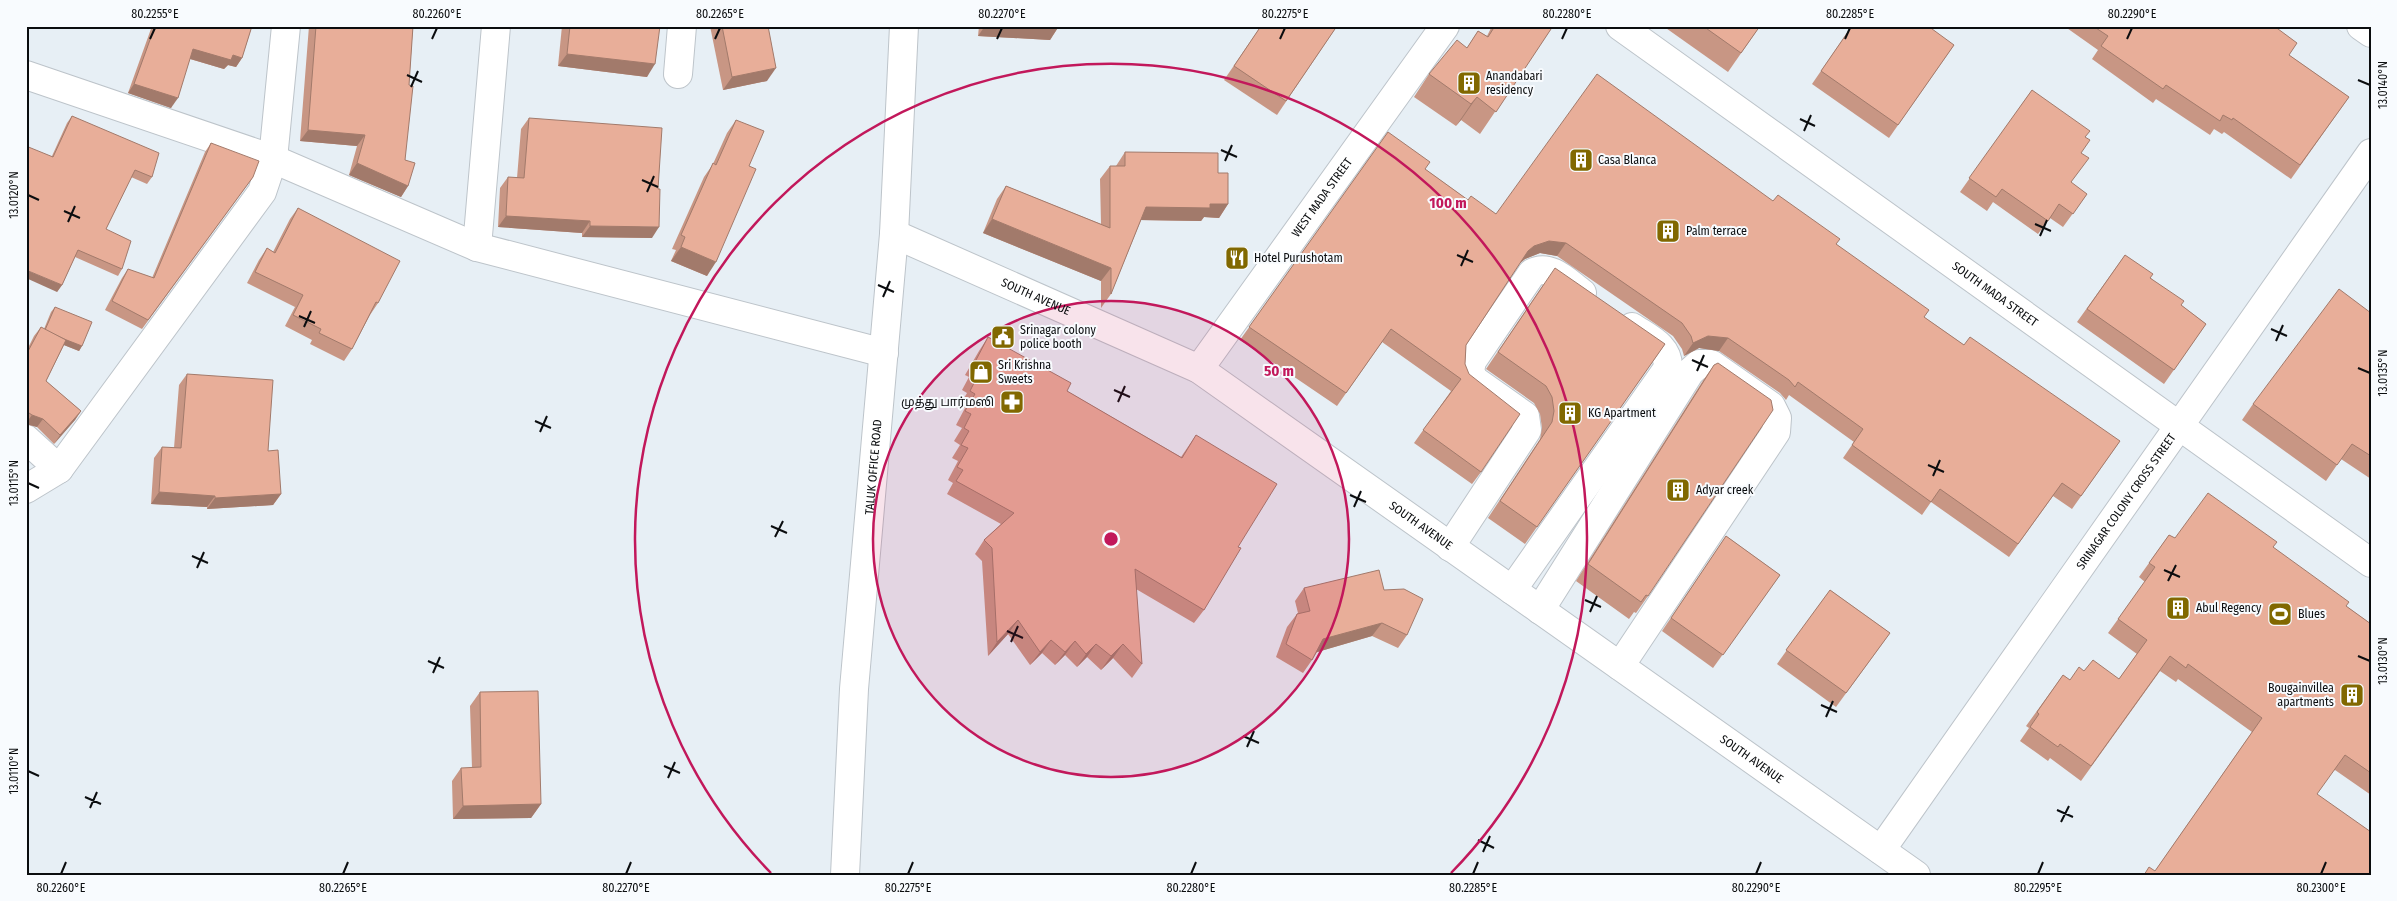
<svg xmlns="http://www.w3.org/2000/svg" width="2397" height="901" font-family="'Fira Sans Condensed','Noto Sans Tamil',sans-serif">
<style>
.lines{fill:none;stroke-linecap:round;stroke-linejoin:round}
.street-casing{stroke:#bdc4ca;stroke-width:30}
.primary-casing{stroke:#bdc4ca;stroke-width:30}
.street{stroke:#fff;stroke-width:28}
.primary{stroke:#fff;stroke-width:28}
.wall{fill:#c89684}
.shaded-wall{fill:#a27a6b}
.building{fill:#e8ae99;stroke:#a27a6b}
.ticks{fill:none;stroke:#0b0d0f;stroke-width:2}
.ring{fill:none;stroke:#c2185b;stroke-width:2.5}
.labels{text-anchor:middle;stroke-width:4;stroke-linejoin:round;paint-order:stroke}
.poi-label{font-size:12px;fill:#0b0d0f;stroke:#f8fbfe;text-anchor:start}
.street-label{font-size:12px;fill:#0b0d0f;stroke:#f8fbfe}
.centre{fill:#c2185b;stroke:#f8fbfe;stroke-width:2.5}
.ring-label{font-size:15px;text-anchor:middle;font-weight:bold;fill:#c2185b;stroke:#f8fbfe;stroke-width:4;stroke-linejoin:round;paint-order:stroke}
.neatline{fill:none;stroke:#0b0d0f;stroke-width:2}
.ticks-label{font-size:12px;text-anchor:middle;fill:#0b0d0f}
</style>
<rect width="100%" height="100%" fill="#e7eff5"/>
<g class="lines">
<g class="street-casing">
<g id="street">
<path id="s1" d="M1620,26L2371,563"/>
<path d="M2361,26L2371,33"/>
<path d="M678,74L682,26"/>
<path d="M26,75L273,159L477,247L884,353"/>
<path id="s2" d="M894,234L1199,369L1916,875"/>
<path d="M477,247L496,26"/>
<path id="s3" d="M1199,369L1445,26"/>
<path d="M26,439L59,469"/>
<path d="M26,489L59,469L262,192L273,159L286,26"/>
<path d="M1450,547L1527,430L1525,416L1474,380L1470,371L1472,361L1532,273C1550,263 1567,282 1582,293"/>
<path d="M1512,590L1668,368C1669,346 1648,338 1632,327"/>
<path d="M1540,610L1690,372L1699,364H1711L1771,406L1777,418L1776,432L1620,666"/>
<path id="s4" d="M1881,850L2371,153"/>
</g>
</g>
<g class="primary-casing">
<g id="primary">
<path id="s5" d="M845,875L854,689L894,234L904,26"/>
</g>
</g>
<use href="#street" class="street"/>
<use href="#primary" class="primary"/>
</g>
<g class="wall">
<path d="M152,26H252L242,58L236,67L228,65L224,69L190,59L171,108L128,93Z"/>
<path d="M309,26H413L409,85L405,160L408,186L401,197L349,175L357,146L300,141Z"/>
<path d="M562,26H660L647,77L558,66Z"/>
<path d="M710,26H768L767,81L723,90Z"/>
<path d="M979,26H1059L1050,40L978,36Z"/>
<path d="M1261,26H1337L1277,115L1224,80Z"/>
<path d="M1492,26H1553L1480,134L1461,120L1456,126L1414,97L1429,74L1467,48L1478,31L1487,36Z"/>
<path d="M1663,26H1760L1728,72Z"/>
<path d="M1852,26L1954,45L1889,138L1812,84Z"/>
<path d="M2064,26H2274L2289,55L2349,97L2291,179L2224,132L2222,134L2214,129L2210,135L2156,99L2153,103L2092,59L2098,50Z"/>
<path d="M2032,90L2085,137L2081,153L2071,183L2087,194L2063,227L2050,218L2038,234L1993,202L1987,211L1960,192Z"/>
<path d="M72,116L152,177L147,184L131,177L106,229L122,269L118,276L75,257L62,285L57,292L52,156L67,123Z"/>
<path d="M529,118L652,238L582,237V233L498,227L500,188L508,177L517,178L521,129Z"/>
<path d="M736,120L749,166L707,276L671,261L676,250L672,249L704,177L713,164L727,133Z"/>
<path d="M1388,132L1425,169L1468,200L1496,214L1773,201L1836,244L1924,317L1964,345L2120,441L2072,509L2053,496L2009,557L1931,502L1922,515L1843,458L1854,442L1789,395L1786,400L1780,393L1719,351L1699,348L1684,356L1682,349L1673,336L1557,256L1540,253L1525,259L1520,263L1466,345L1465,364L1481,472L1472,484L1414,443L1451,391L1382,342L1337,406L1240,340Z"/>
<path d="M211,143L253,177L142,329L105,310L122,278L128,269L152,278L205,152Z"/>
<path d="M1125,152L1218,173L1228,204L1219,218L1204,217L1201,221L1141,220L1111,294L1101,308V281L983,233L997,199L1006,186L1101,224L1100,179L1110,166H1116Z"/>
<path d="M298,208L378,303L370,315L352,349L344,361L310,344L312,340L285,326L295,307L247,283L259,260L267,248L273,252L290,219Z"/>
<path d="M2125,255L2181,305L2206,324L2164,384L2077,322Z"/>
<path d="M1543,285L1665,344L1525,544L1488,518L1540,439L1542,428L1540,414L1534,403L1486,369Z"/>
<path d="M55,307L82,346L79,351L64,345L46,381L81,411L75,420L54,444L37,427L26,424V352L34,336L41,327L44,329L51,312Z"/>
<path d="M2371,313V479L2341,459L2326,481L2242,420L2253,404Z"/>
<path d="M988,337L1067,391L1181,457L1196,435L1238,547L1204,610L1194,623L1136,589L1142,664L1132,678L1113,658L1101,670L1087,657L1077,667L1065,655L1055,665L1042,653L1030,665L1008,634L988,656L982,561L975,554L984,540L1001,524L947,494L953,483L948,480L958,461L952,458L960,445L954,441L962,428L956,425L965,408L960,405L967,393L962,390L969,377L965,375L979,351Z"/>
<path d="M1714,365L1648,596L1636,613L1634,612L1629,619L1576,581L1702,382Z"/>
<path d="M187,374L268,451L281,494L273,505L207,509V507L151,504L154,458L162,447L174,448L179,385Z"/>
<path d="M2169,535L2175,538L2273,547L2346,606L2371,624V795L2335,770L2155,871L2252,732L2178,679L2176,682L2160,671L2081,781L2050,758L2048,761L2020,741L2029,728L2026,726L2063,675L2070,680L2084,671L2119,679L2137,654L2108,633L2145,582L2139,577Z"/>
<path d="M1726,536L1780,575L1713,668L1662,631Z"/>
<path d="M1304,588L1384,590L1407,635L1398,648L1372,636L1317,652L1312,660L1303,673L1276,657L1287,627L1297,614L1298,613L1295,601Z"/>
<path d="M1830,590L1890,633L1836,707L1777,664Z"/>
<path d="M480,692L541,804L531,818L453,819L452,781L461,768H472L470,706Z"/>
</g>
<g class="shaded-wall">
<path d="M985,26H1059L1050,40L978,36Z"/>
<path d="M193,49L233,55L242,58L236,67L228,65L224,69L187,58Z"/>
<path d="M567,54L655,64L647,77L558,66Z"/>
<path d="M776,68L767,81L723,90L732,77Z"/>
<path d="M134,84L178,98L171,108L128,93Z"/>
<path d="M1477,97L1461,120L1456,126L1471,104Z"/>
<path d="M308,130L365,135L357,146L300,141Z"/>
<path d="M357,163L408,186L401,197L349,175Z"/>
<path d="M1210,204H1228L1219,218L1204,217L1201,221L1137,220L1146,207Z"/>
<path d="M506,216L590,221L582,233L498,227Z"/>
<path d="M992,219L1111,268L1101,281L983,233Z"/>
<path d="M590,226L659,227L652,238L582,237Z"/>
<path d="M1549,241L1566,243L1557,256L1540,253L1525,259L1519,264L1528,251L1534,246Z"/>
<path d="M681,247L716,262L707,276L671,261Z"/>
<path d="M26,270L62,285L57,292L26,278Z"/>
<path d="M45,331L82,346L79,351L41,336Z"/>
<path d="M1708,336L1728,338L1719,351L1699,348L1684,356L1693,343Z"/>
<path d="M81,411L75,420L54,444L60,435Z"/>
<path d="M32,415L43,419L37,427L26,424V423Z"/>
<path d="M159,492L215,496L207,507L151,504Z"/>
<path d="M281,494L273,505L207,509L215,498Z"/>
<path d="M1018,620L1008,634L988,656L997,642Z"/>
<path d="M1382,623L1372,636L1314,653L1323,639Z"/>
<path d="M1051,640L1042,653L1030,665L1040,652Z"/>
<path d="M1075,641L1065,655L1055,665L1065,652Z"/>
<path d="M1096,644L1087,657L1077,667L1086,654Z"/>
<path d="M1123,644L1113,658L1101,670L1111,656Z"/>
<path d="M541,804L531,818L453,819L463,806Z"/>
</g>
<g class="building">
<path d="M155,26H252L242,58L233,55L231,60L193,49L178,98L134,84Z"/>
<path d="M316,26H413L409,85L413,86L405,160L415,163L408,186L357,163L365,135L308,130Z"/>
<path d="M570,26H660L655,64L567,54Z"/>
<path d="M722,26H768L776,68L732,77Z"/>
<path d="M1261,26H1337L1286,101L1234,66Z"/>
<path d="M1495,26H1553L1496,112L1477,97L1471,104L1429,74L1457,40L1467,48L1478,31L1488,37Z"/>
<path d="M1703,26H1760L1741,53Z"/>
<path d="M1852,26H1928L1954,45L1898,125L1821,71Z"/>
<path d="M2093,26H2274L2297,43L2289,55L2349,97L2300,165L2233,118L2232,120L2223,115L2220,121L2166,85L2163,89L2101,46L2108,36Z"/>
<path d="M1597,74L1773,201L1778,195L1840,239L1836,244L1929,310L1924,317L1964,345L1970,337L2120,441L2081,496L2062,483L2018,544L1940,489L1931,502L1852,445L1863,429L1798,382L1795,387L1789,380L1728,338L1708,336L1693,343L1691,336L1682,323L1566,243L1549,241L1534,246L1528,251L1466,345L1465,364L1469,374L1520,414L1481,472L1423,430L1461,379L1391,329L1346,393L1249,327L1388,132L1430,162L1425,169L1468,200L1471,196L1496,214Z"/>
<path d="M2032,90L2090,131L2085,137L2090,140L2081,153L2089,158L2071,182L2087,194L2073,214L2059,204L2048,221L2002,189L1996,197L1969,178Z"/>
<path d="M72,116L159,153L152,177L135,170L106,229L131,241L122,269L78,250L62,285L26,270V146L53,157Z"/>
<path d="M529,118L662,128L658,189H660L659,227L590,226V221L506,216L508,177L524,178Z"/>
<path d="M736,120L764,131L749,166L756,169L716,262L681,247L685,237L681,235L713,163L716,165Z"/>
<path d="M211,143L259,161L253,177L148,320L112,301L128,269L154,278Z"/>
<path d="M1125,152L1218,153V173H1228V204H1210V208L1146,207L1111,294V268L992,219L1006,186L1110,228V166H1125Z"/>
<path d="M298,208L400,261L378,303L376,302L352,349L319,333L321,329L293,315L303,295L255,272L267,248L275,253Z"/>
<path d="M2125,255L2153,274L2150,278L2184,301L2181,305L2206,324L2174,370L2087,309Z"/>
<path d="M1555,268L1665,344L1537,527L1500,501L1552,422L1554,411L1552,397L1546,386L1498,352Z"/>
<path d="M2339,289L2371,313V456L2352,444L2337,465L2253,404Z"/>
<path d="M55,307L92,322L82,346L64,339L45,330Z"/>
<path d="M41,327L66,340L46,381L81,411L60,435L43,419L32,415L26,411V355Z"/>
<path d="M988,337L1071,383L1067,391L1182,458L1196,435L1277,484L1238,547L1241,548L1204,610L1135,569L1142,664L1123,644L1111,656L1096,644L1086,654L1075,641L1065,652L1051,640L1040,652L1018,620L997,642L992,548L984,540L1014,513L956,481L963,470L957,467L968,448L961,445L969,431L964,428L971,414L965,411L975,394L970,391L976,379L971,376L978,363L975,362Z"/>
<path d="M1718,363L1771,400L1773,410L1648,596L1646,595L1641,602L1588,564L1714,365Z"/>
<path d="M187,374L273,380L268,451L278,450L281,494L215,498V496L159,492L162,447L181,448Z"/>
<path d="M2208,493L2277,542L2273,547L2349,602L2346,606L2371,624V773L2345,755L2317,794L2371,832V875H2144L2149,867L2155,871L2262,718L2188,664L2186,668L2170,656L2091,766L2060,744L2058,747L2030,727L2039,714L2037,712L2063,675L2070,680L2079,667L2084,671L2093,660L2119,679L2147,640L2118,619L2155,567L2149,563L2169,535L2175,538Z"/>
<path d="M1726,536L1780,575L1723,655L1671,618Z"/>
<path d="M1379,570L1384,590L1404,589L1423,599L1407,635L1382,623L1323,639L1312,660L1286,644L1297,614L1310,611L1304,588Z"/>
<path d="M1830,590L1890,633L1846,693L1786,650Z"/>
<path d="M538,691L541,804L463,806L461,768L481,767L480,692Z"/>
</g>
<path class="ticks" d="M150,39L155,28M432,39L437,28M715,39L720,28M997,39L1002,28M1280,39L1285,28M1562,39L1567,28M1845,39L1850,28M2127,39L2132,28M407,75L422,82M2358,80L2370,85M411,87L418,71M1800,119L1815,126M1804,131L1811,115M1221,150L1237,157M1225,161L1232,145M642,180L658,187M647,192L654,176M28,195L39,200M64,211L80,218M68,222L75,206M2035,224L2051,231M2040,236L2047,220M1457,255L1473,262M1461,266L1468,250M878,285L894,292M883,297L890,281M299,316L315,323M304,327L311,311M2271,329L2287,336M2276,341L2283,325M1692,360L1708,367M2358,368L2370,373M1697,371L1704,355M1114,390L1130,397M1118,402L1125,386M535,421L551,428M540,432L547,416M1928,465L1944,472M1933,476L1940,460M28,483L39,488M1350,495L1366,502M1354,507L1361,491M771,526L787,533M775,537L783,521M192,556L208,563M197,568L204,552M2164,570L2180,577M2168,581L2176,565M1585,600L1601,607M1590,612L1597,596M1007,631L1023,638M1011,642L1018,626M2358,656L2370,661M428,661L444,668M433,673L440,657M1821,705L1837,712M1826,717L1833,701M1243,736L1259,743M1247,747L1254,731M664,766L680,773M28,771L39,776M668,778L675,762M85,797L101,804M90,808L97,792M2057,810L2073,817M2061,822L2069,806M1478,840L1494,848M1483,852L1490,836M61,874L66,862M343,874L348,862M626,874L631,862M908,874L913,862M1191,874L1196,862M1473,874L1478,862M1756,874L1761,862M2038,874L2043,862M2321,874L2326,862"/>
<circle cx="1111" cy="539" r="238" fill="#c2185b" fill-opacity=".12"/>
<g class="ring">
<circle cx="1111" cy="539" r="238"/>
<path d="M771 873A476 476 0 1 1 1451 873"/>
</g>
<defs>
<g id="building-square" transform="scale(1.25)"><rect x="-9" y="-9" width="18" height="18" rx="4" fill="#816800" stroke="#f8fbfe"/><path d="M-4-6H4V6H1V3H-1V6H-4ZM-2.5-4.3h1.7v1.8h-1.7ZM.8-4.3h1.7v1.8H.8ZM-2.5-1h1.7V.8h-1.7ZM.8-1h1.7V.8H.8Z" fill="#fff"/></g>
<g id="restaurant-square" transform="scale(1.25)"><rect x="-9" y="-9" width="18" height="18" rx="4" fill="#816800" stroke="#f8fbfe"/><path d="M-5-6h1v4h1v-4h1v4h1v-4h1v5L-1.5 .5V6h-2V.5L-5-1ZM5-6V6H3V1.5H1.5Q1.5-4 5-6Z" fill="#fff"/></g>
<g id="civic-square" transform="scale(1.25)"><rect x="-9" y="-9" width="18" height="18" rx="4" fill="#816800" stroke="#f8fbfe"/><path d="M-.6-6.5H3V-4.5H.6V-3L4-1V1h2V6H-6V1h2V-1L-.6-3ZM-1.2 2.5V6h2.4V2.5Z" fill="#fff"/></g>
<g id="shop-square" transform="scale(1.25)"><rect x="-9" y="-9" width="18" height="18" rx="4" fill="#816800" stroke="#f8fbfe"/><path d="M-5-2.5h2.3a2.7 3.5 0 0 1 5.4 0H5L5.5 6h-11ZM-1.5-2.5h3a1.5 2.3 0 0 0-3 0Z" fill="#fff"/></g>
<g id="pharmacy-square" transform="scale(1.25)"><rect x="-9" y="-9" width="18" height="18" rx="4" fill="#816800" stroke="#f8fbfe"/><path d="M-2-6h4v4h4v4h-4v4h-4v-4h-4v-4h4Z" fill="#fff"/></g>
<g id="stadium-square" transform="scale(1.25)"><rect x="-9" y="-9" width="18" height="18" rx="4" fill="#816800" stroke="#f8fbfe"/><path d="M0-5a6.5 5 0 1 0 0 10a6.5 5 0 1 0 0-10ZM-3.5-1.8h7v3.6h-7Z" fill="#fff"/></g>
</defs>
<g fill-rule="evenodd">
<use href="#building-square" x="1469" y="83"/>
<use href="#building-square" x="1581" y="160"/>
<use href="#building-square" x="1668" y="231"/>
<use href="#restaurant-square" x="1237" y="258"/>
<use href="#civic-square" x="1003" y="337"/>
<use href="#shop-square" x="981" y="372"/>
<use href="#pharmacy-square" x="1012" y="402"/>
<use href="#building-square" x="1570" y="413"/>
<use href="#building-square" x="1678" y="490"/>
<use href="#building-square" x="2178" y="608"/>
<use href="#stadium-square" x="2280" y="614"/>
<use href="#building-square" x="2352" y="695"/>
</g>
<g class="labels">
<g class="poi-label">
<text x="1486" y="80">Anandabari<tspan x="1486" dy="14">residency</tspan></text>
<text x="1598" y="164">Casa Blanca</text>
<text x="1686" y="235">Palm terrace</text>
<text x="1254" y="262">Hotel Purushotam</text>
<text x="1020" y="334">Srinagar colony<tspan x="1020" dy="14">police booth</tspan></text>
<text x="998" y="369">Sri Krishna<tspan x="998" dy="14">Sweets</tspan></text>
<text x="994" y="406" text-anchor="end">முத்து பார்மஸி</text>
<text x="1588" y="417">KG Apartment</text>
<text x="1696" y="494">Adyar creek</text>
<text x="2196" y="612">Abul Regency</text>
<text x="2298" y="618">Blues</text>
<text x="2334" y="692" text-anchor="end">Bougainvillea<tspan x="2334" dy="14">apartments</tspan></text>
</g>
<g class="street-label">
<text dy="4" stroke="none"><textPath href="#s3" startOffset="211">WEST MADA STREET</textPath></text>
<text dy="4" stroke="none"><textPath href="#s1" startOffset="461">SOUTH MADA STREET</textPath></text>
<text dy="4" stroke="none"><textPath href="#s2" startOffset="155">SOUTH AVENUE</textPath></text>
<text dy="4" stroke="none"><textPath href="#s5" startOffset="409">TALUK OFFICE ROAD</textPath></text>
<text dy="4" stroke="none"><textPath href="#s4" startOffset="426">SRINAGAR COLONY CROSS STREET</textPath></text>
<text dy="4" stroke="none"><textPath href="#s2" startOffset="605">SOUTH AVENUE</textPath></text>
<text dy="4" stroke="none"><textPath href="#s2" startOffset="1010">SOUTH AVENUE</textPath></text>
</g>
</g>
<circle cx="1111" cy="539" r="8" class="centre"/>
<g class="ring-label">
<text x="1448" y="208">100 m</text>
<text x="1279" y="376">50 m</text>
</g>
<rect width="2397" height="901" fill="none" stroke="#f8fbfe" stroke-width="55"/>
<rect x="28" y="28" width="2342" height="846" class="neatline"/>
<g class="ticks-label">
<text x="155" y="18">80.2255°E</text>
<text x="437" y="18">80.2260°E</text>
<text x="720" y="18">80.2265°E</text>
<text x="1002" y="18">80.2270°E</text>
<text x="1285" y="18">80.2275°E</text>
<text x="1567" y="18">80.2280°E</text>
<text x="1850" y="18">80.2285°E</text>
<text x="2132" y="18">80.2290°E</text>
<text transform="translate(2383 85) rotate(-90)" y="4">13.0140°N</text>
<text transform="translate(14 195) rotate(-90)" y="4">13.0120°N</text>
<text transform="translate(2383 373) rotate(-90)" y="4">13.0135°N</text>
<text transform="translate(14 483) rotate(-90)" y="4">13.0115°N</text>
<text transform="translate(2383 661) rotate(-90)" y="4">13.0130°N</text>
<text transform="translate(14 771) rotate(-90)" y="4">13.0110°N</text>
<text x="61" y="892">80.2260°E</text>
<text x="343" y="892">80.2265°E</text>
<text x="626" y="892">80.2270°E</text>
<text x="908" y="892">80.2275°E</text>
<text x="1191" y="892">80.2280°E</text>
<text x="1473" y="892">80.2285°E</text>
<text x="1756" y="892">80.2290°E</text>
<text x="2038" y="892">80.2295°E</text>
<text x="2321" y="892">80.2300°E</text>
</g>
</svg>
